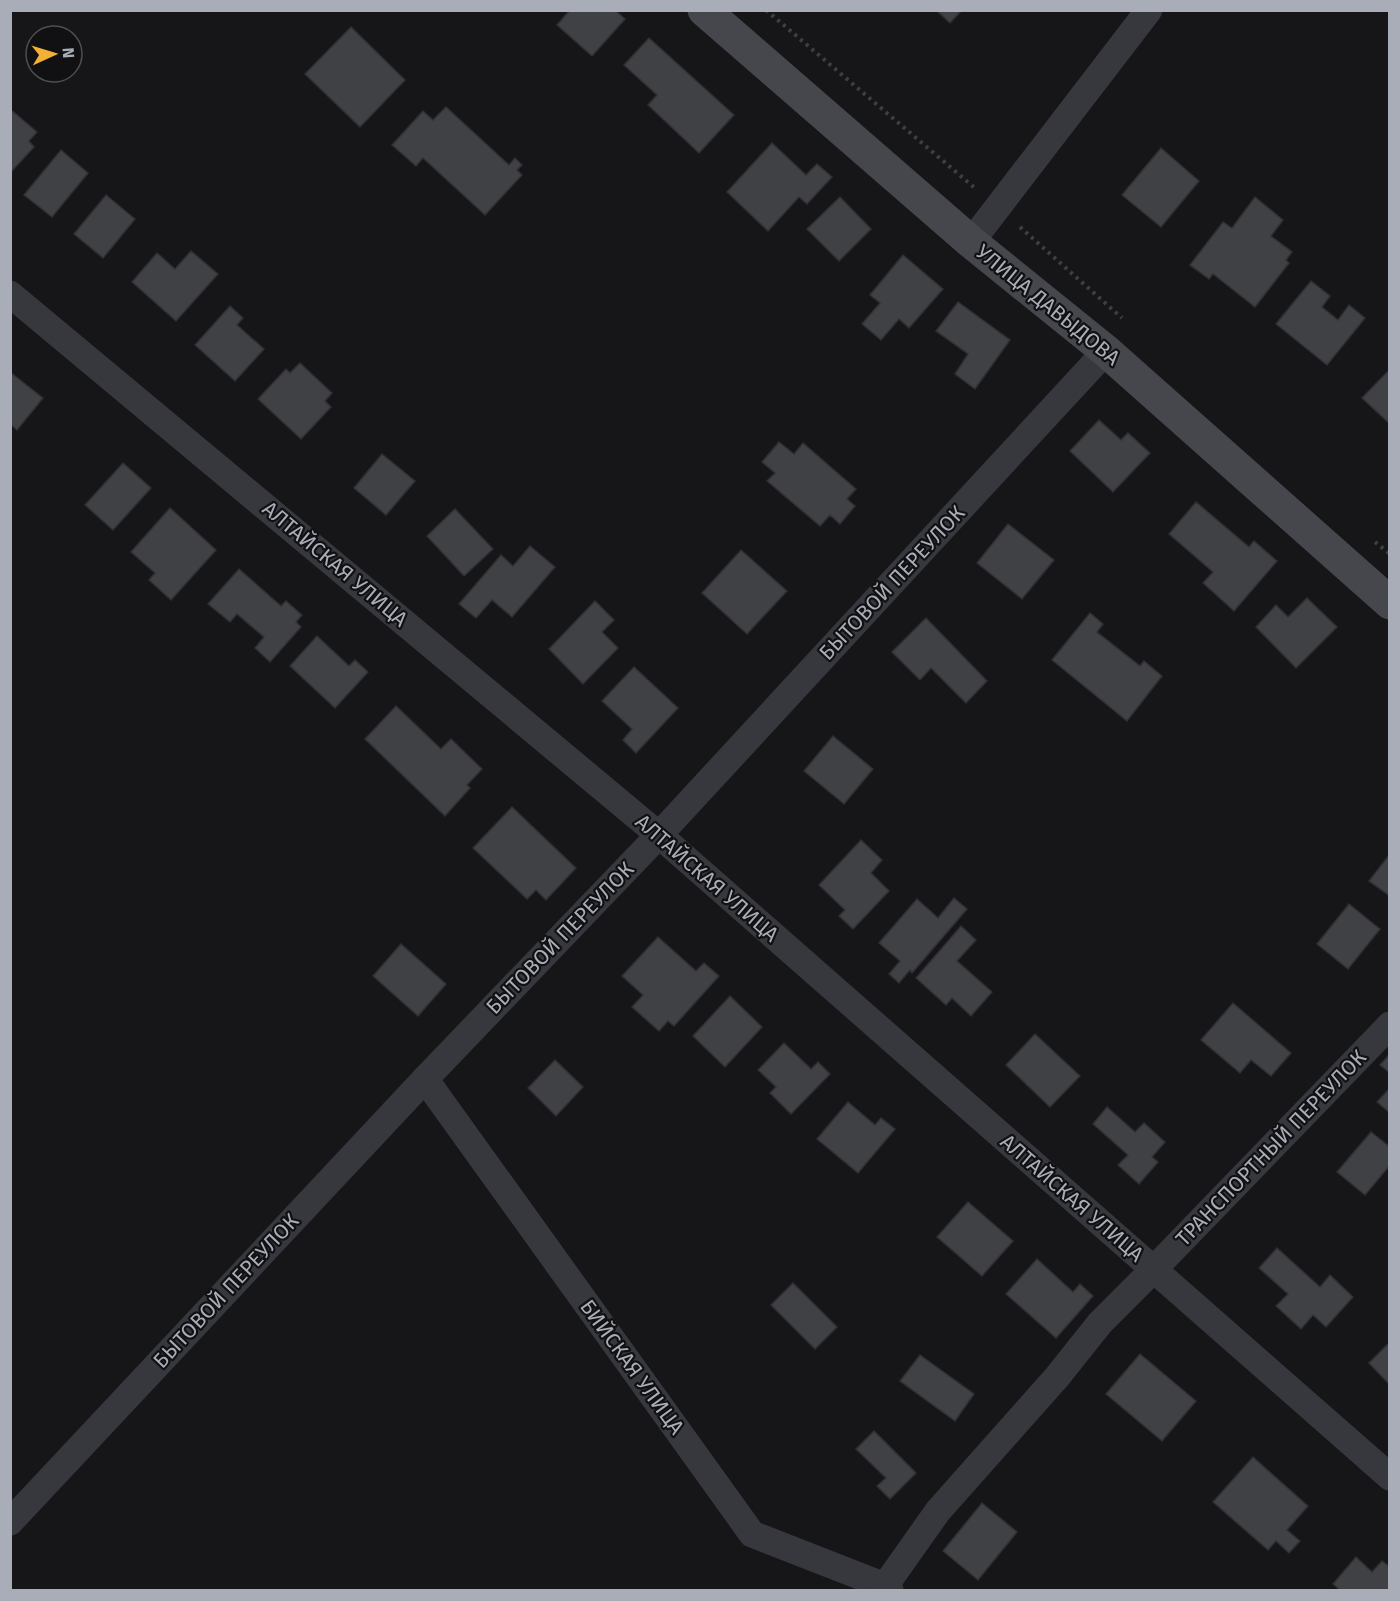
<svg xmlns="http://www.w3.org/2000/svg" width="1400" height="1601" font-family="'Fira Sans',sans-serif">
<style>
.building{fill:#404145;stroke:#303034;stroke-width:1.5}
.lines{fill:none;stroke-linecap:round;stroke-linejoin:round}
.path{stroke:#3d3f44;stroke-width:4;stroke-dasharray:3 4.5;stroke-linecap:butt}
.minor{stroke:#37383d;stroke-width:27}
.secondary{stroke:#45474d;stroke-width:33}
.labels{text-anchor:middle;stroke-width:4.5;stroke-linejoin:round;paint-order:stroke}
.street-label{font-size:21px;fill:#a8adb8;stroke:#111113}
</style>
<rect width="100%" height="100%" fill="#161618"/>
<g class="building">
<path d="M570,10H615L625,19L592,56L557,25Z"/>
<path d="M936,10H962L950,23Z"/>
<path d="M351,27L405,80L360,127L305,74Z"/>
<path d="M649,38L734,115L699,153L648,105L657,95L624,65Z"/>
<path d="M446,107L509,165L515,158L522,165L517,170L522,175L485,215L423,158L416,166L392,145L423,111L433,120Z"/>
<path d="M10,109L37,132L29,141L34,147L10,173Z"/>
<path d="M772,143L806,175L817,164L832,177L807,204L799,197L768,231L727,192Z"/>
<path d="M1161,148L1199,181L1161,227L1122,195Z"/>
<path d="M61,150L88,173L52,217L24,195Z"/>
<path d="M106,195L135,219L103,258L74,234Z"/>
<path d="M840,197L871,229L839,261L807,229Z"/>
<path d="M1255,197L1283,220L1271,236L1292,252L1286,260L1289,263L1255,307L1213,274L1209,279L1190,265L1223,222L1232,228Z"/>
<path d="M191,251L218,274L176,321L132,282L157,253L175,269Z"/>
<path d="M903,255L943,289L909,328L899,319L881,340L862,324L880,303L870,295Z"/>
<path d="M1311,281L1330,296L1322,307L1338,320L1349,305L1365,318L1327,365L1276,324Z"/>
<path d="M958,302L1010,340L975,389L955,374L968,354L936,331Z"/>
<path d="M230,306L243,318L237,325L264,349L235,381L195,345Z"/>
<path d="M300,363L332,393L325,401L331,407L301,439L258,399L286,369L290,373Z"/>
<path d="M1390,369V424L1362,398Z"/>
<path d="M10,372L43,398L17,430L10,424Z"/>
<path d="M1099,420L1121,440L1128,433L1150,453L1113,492L1070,451Z"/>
<path d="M779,442L794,454L803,443L856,489L847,499L855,506L840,524L830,515L820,526L767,481L775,473L762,462Z"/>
<path d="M382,454L415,481L386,515L354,488Z"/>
<path d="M123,463L151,488L113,530L85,505Z"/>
<path d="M1196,502L1249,547L1254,541L1277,561L1234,611L1203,583L1213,572L1169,534Z"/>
<path d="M170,508L216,550L171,600L149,580L155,573L131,552Z"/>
<path d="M455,509L493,549L464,576L427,536Z"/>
<path d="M1008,524L1054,560L1022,599L977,563Z"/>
<path d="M530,546L555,567L512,617L492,600L476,618L459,604L501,555L513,566Z"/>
<path d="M741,550L787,591L747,634L702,593Z"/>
<path d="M239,569L281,606L286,601L302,615L296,622L301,627L270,662L255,648L264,637L237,614L230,622L208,604Z"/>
<path d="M1307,598L1337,627L1296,668L1256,627L1276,605L1288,617Z"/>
<path d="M595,601L614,620L602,632L618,648L583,684L549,649Z"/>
<path d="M1090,613L1103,624L1097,632L1140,666L1144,661L1162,676L1127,721L1052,660Z"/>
<path d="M926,618L987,681L966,703L931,668L920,680L892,652Z"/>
<path d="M317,636L349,666L355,660L368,672L335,708L290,666Z"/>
<path d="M634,667L678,708L636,753L623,740L632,729L602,701Z"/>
<path d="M396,706L441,749L451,739L482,769L467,785L470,788L445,816L365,739Z"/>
<path d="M833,736L873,769L844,804L804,771Z"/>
<path d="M512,807L576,868L546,900L536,890L527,899L473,848Z"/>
<path d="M861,840L882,860L871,873L889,891L853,929L839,916L845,910L819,885Z"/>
<path d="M1390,854V896L1369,881Z"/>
<path d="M954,898L967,909L912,973L910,970L899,983L889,974L900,961L879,943L917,899L938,918Z"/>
<path d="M1349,904L1380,929L1348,969L1317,944Z"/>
<path d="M961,926L976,940L957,961L992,992L971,1016L952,998L946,1005L916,978Z"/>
<path d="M658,937L696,971L704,963L719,976L674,1026L668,1021L659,1031L632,1007L643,995L622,976Z"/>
<path d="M401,944L446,984L418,1016L373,976Z"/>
<path d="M730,996L762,1027L725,1067L693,1036Z"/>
<path d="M1233,1003L1291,1053L1271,1076L1251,1060L1240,1073L1201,1040Z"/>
<path d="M1035,1034L1080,1076L1050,1107L1006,1065Z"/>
<path d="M784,1043L811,1069L818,1062L830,1074L791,1114L770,1093L776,1087L758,1070Z"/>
<path d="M1390,1054V1073L1380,1065Z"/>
<path d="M555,1060L583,1087L556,1116L528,1088Z"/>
<path d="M1390,1088V1113L1377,1102Z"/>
<path d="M848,1102L875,1125L881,1118L895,1129L858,1173L817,1139Z"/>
<path d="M1107,1107L1135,1132L1144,1123L1165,1142L1152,1157L1158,1162L1139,1184L1118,1165L1128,1155L1093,1124Z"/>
<path d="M1371,1132L1390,1147V1165L1365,1195L1337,1172Z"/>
<path d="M968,1202L1013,1241L982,1276L937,1237Z"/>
<path d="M1277,1248L1320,1287L1330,1275L1353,1297L1326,1327L1313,1315L1301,1329L1276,1306L1288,1294L1259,1268Z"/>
<path d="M1037,1259L1073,1292L1080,1284L1093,1296L1056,1338L1006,1294Z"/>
<path d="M793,1283L837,1327L815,1349L771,1305Z"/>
<path d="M1390,1342V1383L1389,1384L1369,1363Z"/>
<path d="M1140,1354L1196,1401L1162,1441L1106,1394Z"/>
<path d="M920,1355L974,1394L955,1421L900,1381Z"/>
<path d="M874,1431L916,1473L890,1499L877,1486L886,1478L856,1449Z"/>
<path d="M1253,1457L1308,1506L1287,1530L1300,1541L1289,1553L1276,1541L1268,1550L1213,1502Z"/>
<path d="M982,1503L1017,1532L978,1580L943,1551Z"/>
<path d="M1356,1557L1372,1572L1382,1561L1390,1567V1590H1340L1333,1584Z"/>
</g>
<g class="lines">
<g class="path">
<path d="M766,10L976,189"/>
<path d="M1020,227L1122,318"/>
<path d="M1375,542L1390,554"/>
</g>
<g class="minor">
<path d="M971,242L1149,10"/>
<path d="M10,294L659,835L1390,1477"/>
<path d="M425,1079L752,1534L885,1586L890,1590"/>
<path d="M10,1522L425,1079L659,835L1106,351"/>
<path d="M885,1586L938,1511L1057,1377L1100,1323L1153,1270L1390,1025"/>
</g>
<path class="secondary" d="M704,10L971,242L1106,351L1390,603"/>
</g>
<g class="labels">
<g class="street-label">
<text transform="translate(1048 305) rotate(39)" y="7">УЛИЦА ДАВЫДОВА</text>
<text transform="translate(335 564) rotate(40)" y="7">АЛТАЙСКАЯ УЛИЦА</text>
<text transform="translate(892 583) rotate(-47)" y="7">БЫТОВОЙ ПЕРЕУЛОК</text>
<text transform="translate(707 878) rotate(41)" y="7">АЛТАЙСКАЯ УЛИЦА</text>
<text transform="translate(560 938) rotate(-46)" y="7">БЫТОВОЙ ПЕРЕУЛОК</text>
<text transform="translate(1271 1148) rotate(-46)" y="7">ТРАНСПОРТНЫЙ ПЕРЕУЛОК</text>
<text transform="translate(1072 1198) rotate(41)" y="7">АЛТАЙСКАЯ УЛИЦА</text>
<text transform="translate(226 1291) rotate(-47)" y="7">БЫТОВОЙ ПЕРЕУЛОК</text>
<text transform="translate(632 1367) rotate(54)" y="7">БИЙСКАЯ УЛИЦА</text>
</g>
</g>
<rect width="1400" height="1601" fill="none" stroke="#a8adb8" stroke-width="24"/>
<g transform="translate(54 54) rotate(86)"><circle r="28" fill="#111113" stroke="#4d4f55" stroke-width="1.5"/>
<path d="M0-4.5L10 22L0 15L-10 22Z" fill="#f2b134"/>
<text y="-9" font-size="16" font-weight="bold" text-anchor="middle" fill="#a8adb8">N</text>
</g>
</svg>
